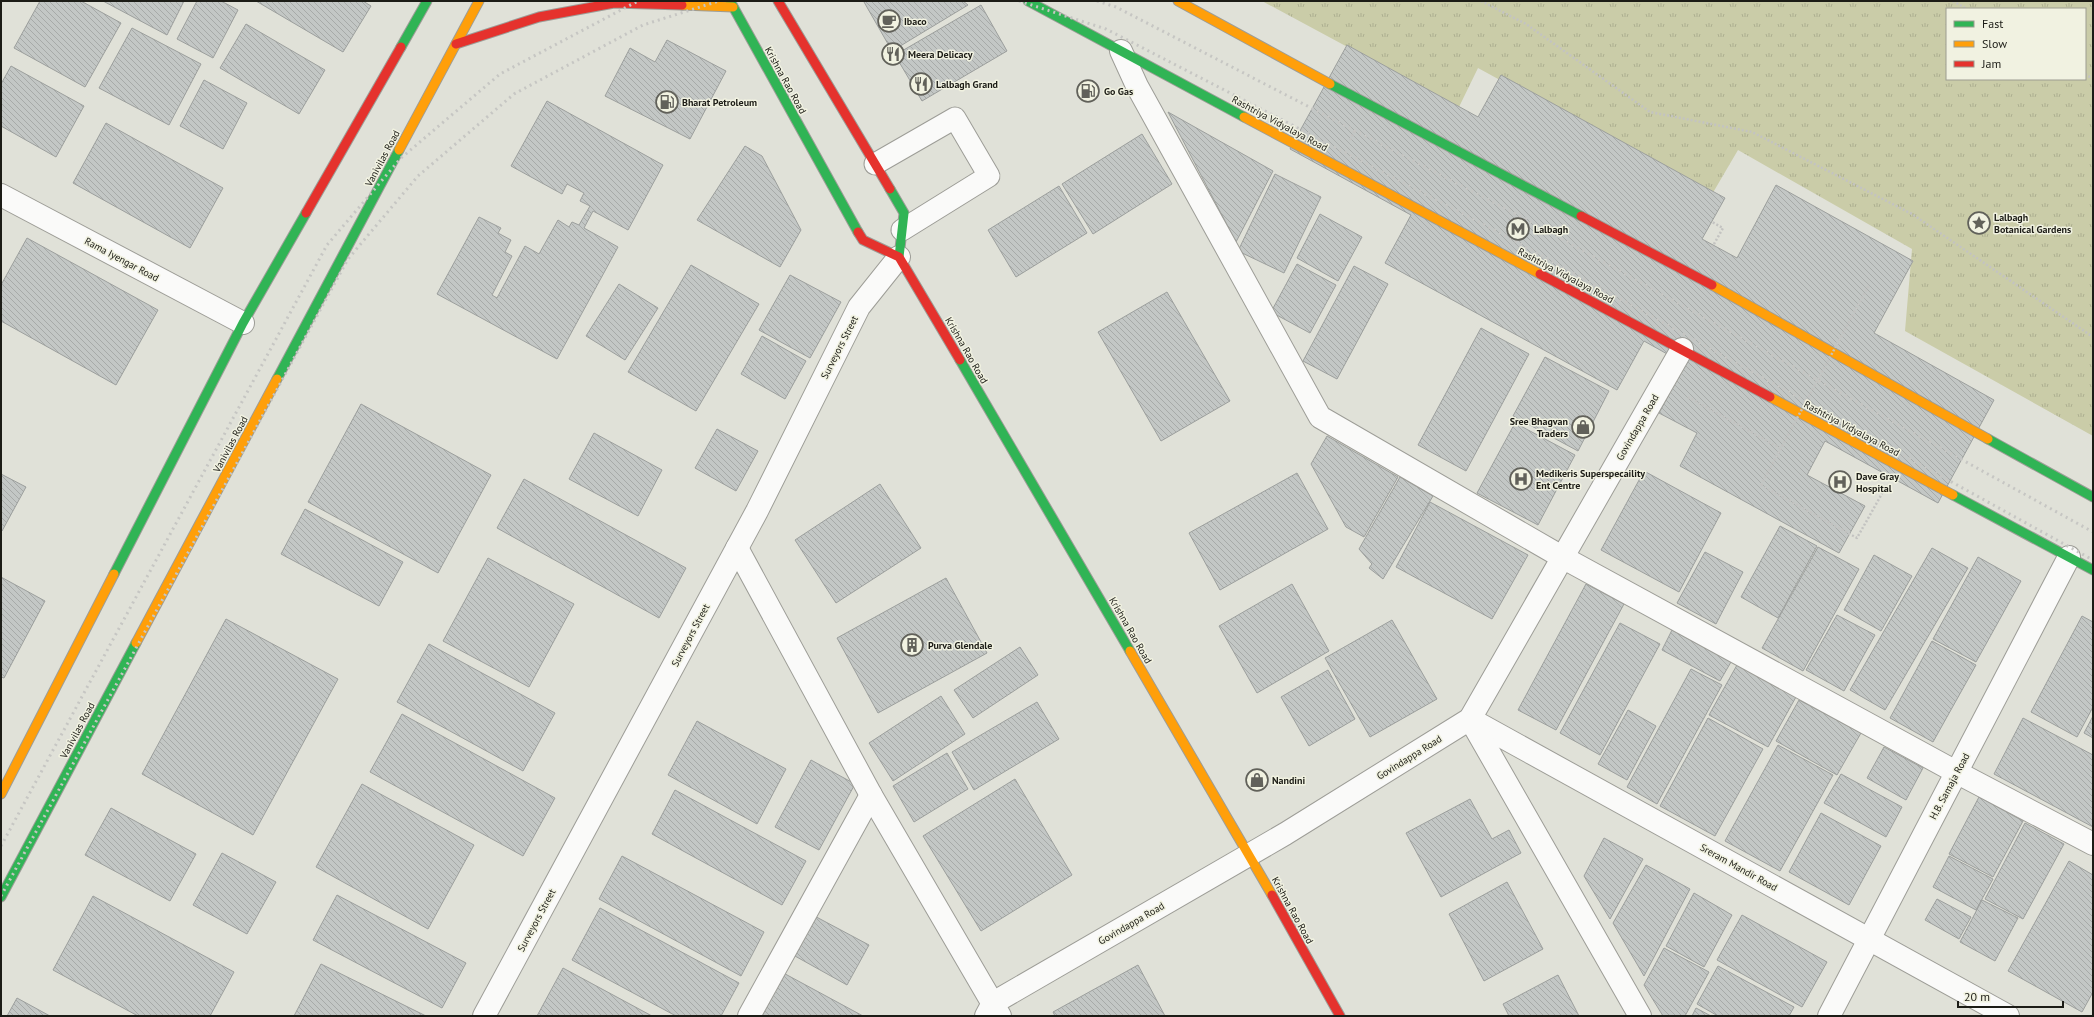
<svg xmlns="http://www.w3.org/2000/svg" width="2094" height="1017" font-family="'PT Sans',sans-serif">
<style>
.park{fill:url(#park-tufts);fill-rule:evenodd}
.building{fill:url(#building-back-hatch);stroke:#9c9f9d}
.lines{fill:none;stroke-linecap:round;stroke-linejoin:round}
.lane-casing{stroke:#9d9d97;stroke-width:23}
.street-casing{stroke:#9d9d97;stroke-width:24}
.fast-casing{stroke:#9d9d97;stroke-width:11}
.slow-casing{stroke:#9d9d97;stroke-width:11}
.jam-casing{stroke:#9d9d97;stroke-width:11}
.path{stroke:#c3c3c1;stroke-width:2.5;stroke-dasharray:2 2;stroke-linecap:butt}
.lane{stroke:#fafaf9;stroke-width:21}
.street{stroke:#fafaf9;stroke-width:22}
.fast{stroke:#30b455;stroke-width:9}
.slow{stroke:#ff9f0a;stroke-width:9}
.jam{stroke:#e5322d;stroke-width:9}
.rail{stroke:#c6c6c3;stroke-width:3;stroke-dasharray:2 4;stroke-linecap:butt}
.path-bridge{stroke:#c3c3c1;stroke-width:2.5;stroke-dasharray:2 2;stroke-linecap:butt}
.labels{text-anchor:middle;stroke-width:3;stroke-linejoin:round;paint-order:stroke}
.poi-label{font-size:10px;font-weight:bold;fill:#1c1c16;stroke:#f1f2e1;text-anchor:start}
.street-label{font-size:10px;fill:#1c1c16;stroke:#f1f2e1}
</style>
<defs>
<pattern id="park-tufts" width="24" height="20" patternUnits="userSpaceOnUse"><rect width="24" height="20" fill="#cacca8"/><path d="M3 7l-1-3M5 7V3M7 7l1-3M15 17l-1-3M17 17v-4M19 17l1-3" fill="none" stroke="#adaf90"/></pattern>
<pattern id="building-back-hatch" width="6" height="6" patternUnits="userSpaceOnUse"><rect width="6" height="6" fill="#c3c7c5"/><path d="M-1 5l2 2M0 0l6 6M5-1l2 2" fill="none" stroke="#a7aaa8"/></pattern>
</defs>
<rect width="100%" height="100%" fill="#e0e1d8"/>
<path class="park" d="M1262,1H2093V436L1905,331L1912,249L1738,150L1711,196L1478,68L1459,107ZM1947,9H2085V79H1947Z"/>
<g class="building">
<path d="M40,1H81L121,23L85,87L14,48Z"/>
<path d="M103,1H184L167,35Z"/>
<path d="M197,1H221L238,10L213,58L177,39Z"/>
<path d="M256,1H363L371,6L343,52Z"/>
<path d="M866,1H963L968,5L892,51L864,2Z"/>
<path d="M981,5L1007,51L922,101L895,55Z"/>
<path d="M246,24L325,70L299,114L220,68Z"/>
<path d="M132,28L201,64L169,125L99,88Z"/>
<path d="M667,40L726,71L690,139L605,96L630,48L655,62Z"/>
<path d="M1347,45L1478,117L1501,75L1725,198L1702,239L1737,258L1776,185L1913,261L1874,333L1994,400L1938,503L1825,441L1807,475L1865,506L1839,553L1680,466L1697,433L1659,413L1685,364L1644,341L1617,390L1385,263L1411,215L1290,149Z"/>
<path d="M11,66L84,106L56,157L1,126V84Z"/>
<path d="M204,80L247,103L223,149L180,126Z"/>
<path d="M547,101L663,165L628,230L593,211L584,228L618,247L557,359L437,294L479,217L501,228L498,233L511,240L505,252L512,256L492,295L497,298L525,246L539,254L558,220L569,227L572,222L579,225L590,206L580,201L584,193L567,184L562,194L511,166Z"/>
<path d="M1168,112L1273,171L1236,242Z"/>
<path d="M106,123L223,188L190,248L73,183Z"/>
<path d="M1142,134L1172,184L1093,234L1062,184Z"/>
<path d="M745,146L762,156L801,230L780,267L697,220Z"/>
<path d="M1275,174L1321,197L1284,273L1238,251Z"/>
<path d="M1059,186L1087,233L1016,277L988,230Z"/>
<path d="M1320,214L1362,237L1338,281L1297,258Z"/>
<path d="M27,238L158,310L116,385L1,321V285Z"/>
<path d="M1297,264L1336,285L1310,333L1271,312Z"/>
<path d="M691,265L759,304L696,411L628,372Z"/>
<path d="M1354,266L1388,284L1337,379L1303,361Z"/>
<path d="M790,275L841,302L810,358L759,330Z"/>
<path d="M619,284L658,308L625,360L586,336Z"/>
<path d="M1167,292L1230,401L1161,441L1098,332Z"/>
<path d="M1481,328L1529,354L1466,471L1418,445Z"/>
<path d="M762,336L806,361L785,399L741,374Z"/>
<path d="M1545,357L1609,391L1578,451L1513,416Z"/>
<path d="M361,404L491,475L438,573L308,502Z"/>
<path d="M1515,423L1575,455L1538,525L1477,493Z"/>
<path d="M717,429L758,451L736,491L695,468Z"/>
<path d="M594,433L662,470L638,516L569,479Z"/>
<path d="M1327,436L1398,477L1364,537L1346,527L1311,464Z"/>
<path d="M1644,471L1721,513L1679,592L1601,550Z"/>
<path d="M1297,473L1328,529L1220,590L1189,533Z"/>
<path d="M1,474L26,487L2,531L1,530Z"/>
<path d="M1400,477L1433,496L1383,579L1369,568L1372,564L1359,549Z"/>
<path d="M524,479L686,568L659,618L497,528Z"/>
<path d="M880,484L921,548L836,603L795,540Z"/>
<path d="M1430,502L1528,555L1492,619L1396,567Z"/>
<path d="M305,509L403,562L379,606L281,554Z"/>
<path d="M1780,526L1817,546L1778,618L1741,597Z"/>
<path d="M1818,547L1859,569L1803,671L1762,648Z"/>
<path d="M1932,548L1968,568L1885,710L1850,690Z"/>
<path d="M1705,552L1743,572L1716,624L1677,603Z"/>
<path d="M1874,555L1912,576L1881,631L1844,610Z"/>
<path d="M1978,557L2021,581L1976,662L1933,639Z"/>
<path d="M488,558L574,604L529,687L443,641Z"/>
<path d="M1,577L45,601L4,678L1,677Z"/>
<path d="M946,578L987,653L878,713L837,638Z"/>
<path d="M1292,584L1329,651L1257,693L1219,626Z"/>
<path d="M1586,584L1624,604L1556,730L1518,710Z"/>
<path d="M1837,615L1875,635L1844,691L1806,670Z"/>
<path d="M2082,616L2093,622V707L2077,737L2031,712Z"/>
<path d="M226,619L338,679L253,835L142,774Z"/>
<path d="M1392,620L1437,699L1370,737L1325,658Z"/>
<path d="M1620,623L1660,644L1600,755L1560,733Z"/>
<path d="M1672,630L1731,662L1720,681L1662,650Z"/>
<path d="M1932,641L1976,665L1933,742L1890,718Z"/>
<path d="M429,644L555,713L523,771L397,702Z"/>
<path d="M1020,647L1038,675L973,718L954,690Z"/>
<path d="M1737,665L1796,697L1768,747L1709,715Z"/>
<path d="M1691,669L1722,685L1657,804L1627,787Z"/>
<path d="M1328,670L1355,719L1309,746L1281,697Z"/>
<path d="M941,696L965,734L893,781L869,743Z"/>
<path d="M1799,700L1861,733L1837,775L1776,741Z"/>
<path d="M1037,702L1059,739L974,790L952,752Z"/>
<path d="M1628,710L1656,726L1627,780L1598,764Z"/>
<path d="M402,714L555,798L523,856L370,772Z"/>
<path d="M2093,716V738L2084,733Z"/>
<path d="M1708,718L1763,749L1715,836L1660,806Z"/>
<path d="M2023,718L2093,755V827L1994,774Z"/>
<path d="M697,721L786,769L757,824L668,775Z"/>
<path d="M1778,745L1833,775L1780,871L1725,841Z"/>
<path d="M1884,747L1923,768L1906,800L1867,778Z"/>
<path d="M947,753L968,789L914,822L893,786Z"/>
<path d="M811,760L855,784L819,850L775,827Z"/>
<path d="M1841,774L1902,807L1886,837L1824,803Z"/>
<path d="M1015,779L1072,875L981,931L923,836Z"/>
<path d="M362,784L474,845L428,929L316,867Z"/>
<path d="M675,790L806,861L782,905L652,834Z"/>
<path d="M1979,797L2023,821L1993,877L1949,854Z"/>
<path d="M1470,799L1492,839L1509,830L1521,853L1441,897L1406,833Z"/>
<path d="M111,808L196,854L170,901L85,855Z"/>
<path d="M1821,813L1881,846L1849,905L1789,872Z"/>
<path d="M2025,823L2064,844L2023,919L1985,899Z"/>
<path d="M1604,838L1643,859L1610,919L1584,876Z"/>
<path d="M222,853L276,882L247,934L193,905Z"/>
<path d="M622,856L764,932L741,976L599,899Z"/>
<path d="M1949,856L1993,879L1976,910L1933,887Z"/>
<path d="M2069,861L2093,875V992L2082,1012L2008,971Z"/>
<path d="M1646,865L1690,889L1644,976L1613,923Z"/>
<path d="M1507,882L1543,949L1484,981L1449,914Z"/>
<path d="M1694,893L1732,915L1704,967L1666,946Z"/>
<path d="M337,895L466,963L442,1008L313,940Z"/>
<path d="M93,896L234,972L210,1016H138L53,970Z"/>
<path d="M1937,899L1971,917L1959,939L1925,920Z"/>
<path d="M1982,900L2018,918L1995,961L1960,942Z"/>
<path d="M600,908L739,983L721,1016H676L572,960Z"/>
<path d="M807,912L869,945L847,985L786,951Z"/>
<path d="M1742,915L1827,962L1802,1007L1717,960Z"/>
<path d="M1664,948L1709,972L1685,1016H1663L1644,985Z"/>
<path d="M321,964L426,1016H294Z"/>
<path d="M1138,965L1165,1016H1055L1053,1012Z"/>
<path d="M1718,966L1794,1007L1789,1016H1718L1697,1004Z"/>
<path d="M563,968L652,1016H537Z"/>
<path d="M776,969L863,1016H751Z"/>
<path d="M1558,975L1579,1016H1509L1503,1004Z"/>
<path d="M17,998L50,1016H7Z"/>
<path d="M1696,1008L1711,1016H1692Z"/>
</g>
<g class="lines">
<g class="lane-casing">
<path id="lane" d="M875,164L955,118L989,176L902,230"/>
</g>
<g class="street-casing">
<g id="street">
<path d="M1121,51L1137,86L1320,417L1562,557L1956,772L2093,844"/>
<path d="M1,195L243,323"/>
<path d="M737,548L871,795L1000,1016"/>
<path d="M1470,719L2008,1016"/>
<path d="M1470,719L1640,1016"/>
<path d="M484,1016L757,511L859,307L899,257"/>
<path d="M749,1016L871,795"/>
<path d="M986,1016L993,1003L1285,834L1470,719L1682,349"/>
<path d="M1829,1016L2069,557"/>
</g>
</g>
<g class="fast-casing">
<g id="fast">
<path d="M730,1L858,232"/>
<path d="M1028,1L1244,117"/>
<path d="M401,47L427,1"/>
<path d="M1330,84L1581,216"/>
<path d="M890,189L904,213L899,257"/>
<path d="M960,360L1130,651"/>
<path d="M277,379L399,150"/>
<path d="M1988,439L2093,497"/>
<path d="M1953,495L2093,570"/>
<path d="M114,574L243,323L306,213"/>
<path d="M1,897L136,643"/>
</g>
</g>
<g class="slow-casing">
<g id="slow">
<path d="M1178,1L1330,84"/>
<path d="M682,5L733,7"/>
<path d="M1244,117L1540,274"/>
<path d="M399,150L479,1"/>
<path d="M1712,285L1988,439"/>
<path d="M1770,397L1953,495"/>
<path d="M136,643L277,379"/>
<path d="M1130,651L1272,895"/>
<path d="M1,794L114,574"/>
</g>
</g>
<g class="jam-casing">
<g id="jam">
<path d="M778,1L890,189"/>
<path d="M456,44L539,17L614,3L682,5"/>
<path d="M306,213L401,47"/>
<path d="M1581,216L1712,285"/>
<path d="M858,232L863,240L899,257L960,360"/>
<path d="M1540,274L1770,397"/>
<path d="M1272,895L1340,1016"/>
</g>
</g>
<g class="path">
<path d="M1481,1L1526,24L1650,112L1752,132L1912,214L2093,337"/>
<path d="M1953,1L1967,9"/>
<path d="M2085,74L2093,79"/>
<path d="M1350,140L1355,130"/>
<path d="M1710,251L1723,228L1712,222"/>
<path d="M1688,397L1780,448"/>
<path d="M1761,485L1857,538L1884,490"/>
</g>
<use href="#lane" class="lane"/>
<use href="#street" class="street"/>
<use href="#fast" class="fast"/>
<use href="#slow" class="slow"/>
<use href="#jam" class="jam"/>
<g class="rail">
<path d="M1019,1L1106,29L1236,96L1508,237L2093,560"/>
<path d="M1097,1L1116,7L1520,216L2093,532"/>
<path d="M1,846L327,245L401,158L500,74L638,1"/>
<path d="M1,896L348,259L418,176L514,94L643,25L719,1"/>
</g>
<path class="path-bridge" d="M1761,485L1869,285"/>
</g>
<defs>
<g id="cafe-ring" transform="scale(1.15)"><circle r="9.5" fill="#f1f2e1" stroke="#61615a" stroke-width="1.5"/><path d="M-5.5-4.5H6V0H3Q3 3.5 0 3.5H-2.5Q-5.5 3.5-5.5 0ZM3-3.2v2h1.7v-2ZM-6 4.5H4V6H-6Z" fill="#61615a"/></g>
<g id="restaurant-ring" transform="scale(1.15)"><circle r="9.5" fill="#f1f2e1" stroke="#61615a" stroke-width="1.5"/><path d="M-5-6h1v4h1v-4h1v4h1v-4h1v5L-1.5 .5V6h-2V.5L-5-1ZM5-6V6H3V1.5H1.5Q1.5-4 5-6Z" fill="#61615a"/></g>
<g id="fuel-ring" transform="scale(1.15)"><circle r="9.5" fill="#f1f2e1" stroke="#61615a" stroke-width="1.5"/><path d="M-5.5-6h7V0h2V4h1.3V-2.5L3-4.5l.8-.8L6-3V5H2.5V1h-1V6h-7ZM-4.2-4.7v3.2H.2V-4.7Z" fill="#61615a"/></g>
<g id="sight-ring" transform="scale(1.15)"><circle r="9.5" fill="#f1f2e1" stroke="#61615a" stroke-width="1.5"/><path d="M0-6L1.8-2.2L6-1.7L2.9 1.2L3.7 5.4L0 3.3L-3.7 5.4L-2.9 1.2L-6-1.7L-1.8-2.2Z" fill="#61615a"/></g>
<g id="metro-ring" transform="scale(1.15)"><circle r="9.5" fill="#f1f2e1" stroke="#61615a" stroke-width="1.5"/><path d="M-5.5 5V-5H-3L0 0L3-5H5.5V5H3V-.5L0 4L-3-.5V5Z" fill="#61615a"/></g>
<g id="shop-ring" transform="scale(1.15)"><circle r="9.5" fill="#f1f2e1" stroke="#61615a" stroke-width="1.5"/><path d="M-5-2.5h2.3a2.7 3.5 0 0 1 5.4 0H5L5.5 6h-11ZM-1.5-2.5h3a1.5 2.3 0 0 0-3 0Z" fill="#61615a"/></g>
<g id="hospital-ring" transform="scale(1.15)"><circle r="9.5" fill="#f1f2e1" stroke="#61615a" stroke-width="1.5"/><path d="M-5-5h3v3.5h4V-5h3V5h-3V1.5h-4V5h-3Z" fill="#61615a"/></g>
<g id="building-ring" transform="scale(1.15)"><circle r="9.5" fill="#f1f2e1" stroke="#61615a" stroke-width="1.5"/><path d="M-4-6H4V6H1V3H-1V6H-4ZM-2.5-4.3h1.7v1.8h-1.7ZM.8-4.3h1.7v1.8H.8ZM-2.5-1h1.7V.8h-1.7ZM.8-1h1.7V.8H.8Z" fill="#61615a"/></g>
</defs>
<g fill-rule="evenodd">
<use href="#cafe-ring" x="889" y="21"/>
<use href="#restaurant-ring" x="893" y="54"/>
<use href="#restaurant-ring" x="921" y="84"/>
<use href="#fuel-ring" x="1088" y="91"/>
<use href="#fuel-ring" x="667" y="102"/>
<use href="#sight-ring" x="1979" y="223"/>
<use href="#metro-ring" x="1518" y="229"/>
<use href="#shop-ring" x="1583" y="427"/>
<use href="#hospital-ring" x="1521" y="479"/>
<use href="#hospital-ring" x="1840" y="482"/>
<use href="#building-ring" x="912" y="645"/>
<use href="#shop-ring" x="1257" y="780"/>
</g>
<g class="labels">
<g class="poi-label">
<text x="904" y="25">Ibaco</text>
<text x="908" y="58">Meera Delicacy</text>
<text x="936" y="88">Lalbagh Grand</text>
<text x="1104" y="95">Go Gas</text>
<text x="682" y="106">Bharat Petroleum</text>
<text x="1994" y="221">Lalbagh<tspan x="1994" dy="12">Botanical Gardens</tspan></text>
<text x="1534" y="233">Lalbagh</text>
<text x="1568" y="425" text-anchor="end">Sree Bhagvan<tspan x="1568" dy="12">Traders</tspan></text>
<text x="1536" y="477">Medikeris Superspecaility<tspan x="1536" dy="12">Ent Centre</tspan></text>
<text x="1856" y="480">Dave Gray<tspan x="1856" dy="12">Hospital</tspan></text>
<text x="928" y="649">Purva Glendale</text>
<text x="1272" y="784">Nandini</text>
</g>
<g class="street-label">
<text transform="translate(786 80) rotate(61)" y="4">Krishna Rao Road</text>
<text transform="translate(1280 123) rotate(28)" y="4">Rashtriya Vidyalaya Road</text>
<text transform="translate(382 158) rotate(-62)" y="4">Vanivilas Road</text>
<text transform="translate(122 259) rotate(28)" y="4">Rama Iyengar Road</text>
<text transform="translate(1566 275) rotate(28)" y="4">Rashtriya Vidyalaya Road</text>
<text transform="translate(839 347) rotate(-63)" y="4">Surveyors Street</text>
<text transform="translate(967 350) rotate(60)" y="4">Krishna Rao Road</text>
<text transform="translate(1637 427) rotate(-60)" y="4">Govindappa Road</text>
<text transform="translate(1852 428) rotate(28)" y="4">Rashtriya Vidyalaya Road</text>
<text transform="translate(230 444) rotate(-62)" y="4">Vanivilas Road</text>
<text transform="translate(1131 630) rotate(60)" y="4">Krishna Rao Road</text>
<text transform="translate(690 635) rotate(-62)" y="4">Surveyors Street</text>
<text transform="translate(77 730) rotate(-62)" y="4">Vanivilas Road</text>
<text transform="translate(1409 757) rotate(-32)" y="4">Govindappa Road</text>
<text transform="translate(1949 786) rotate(-62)" y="4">H.B. Samaja Road</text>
<text transform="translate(1739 867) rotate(29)" y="4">Sreram Mandir Road</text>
<text transform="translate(1293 910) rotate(61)" y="4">Krishna Rao Road</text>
<text transform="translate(536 920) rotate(-62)" y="4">Surveyors Street</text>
<text transform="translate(1131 923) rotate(-30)" y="4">Govindappa Road</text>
</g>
</g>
<rect width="2094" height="1017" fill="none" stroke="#1c1c16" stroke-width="4"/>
<rect x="1946" y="8" width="140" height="72" fill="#f1f2e1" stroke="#9c9c90"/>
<rect x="1954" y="21" width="20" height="6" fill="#30b455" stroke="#9c9c90"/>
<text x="1982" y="28" font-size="12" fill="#1c1c16">Fast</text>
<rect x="1954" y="41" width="20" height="6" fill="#ff9f0a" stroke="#9c9c90"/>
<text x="1982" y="48" font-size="12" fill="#1c1c16">Slow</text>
<rect x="1954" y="61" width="20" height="6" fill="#e5322d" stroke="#9c9c90"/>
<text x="1982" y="68" font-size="12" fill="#1c1c16">Jam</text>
<path d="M1958 1001v6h105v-6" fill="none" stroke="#1c1c16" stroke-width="2"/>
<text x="1964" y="1001" font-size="12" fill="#1c1c16" stroke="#f1f2e1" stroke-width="3" paint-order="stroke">20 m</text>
</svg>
